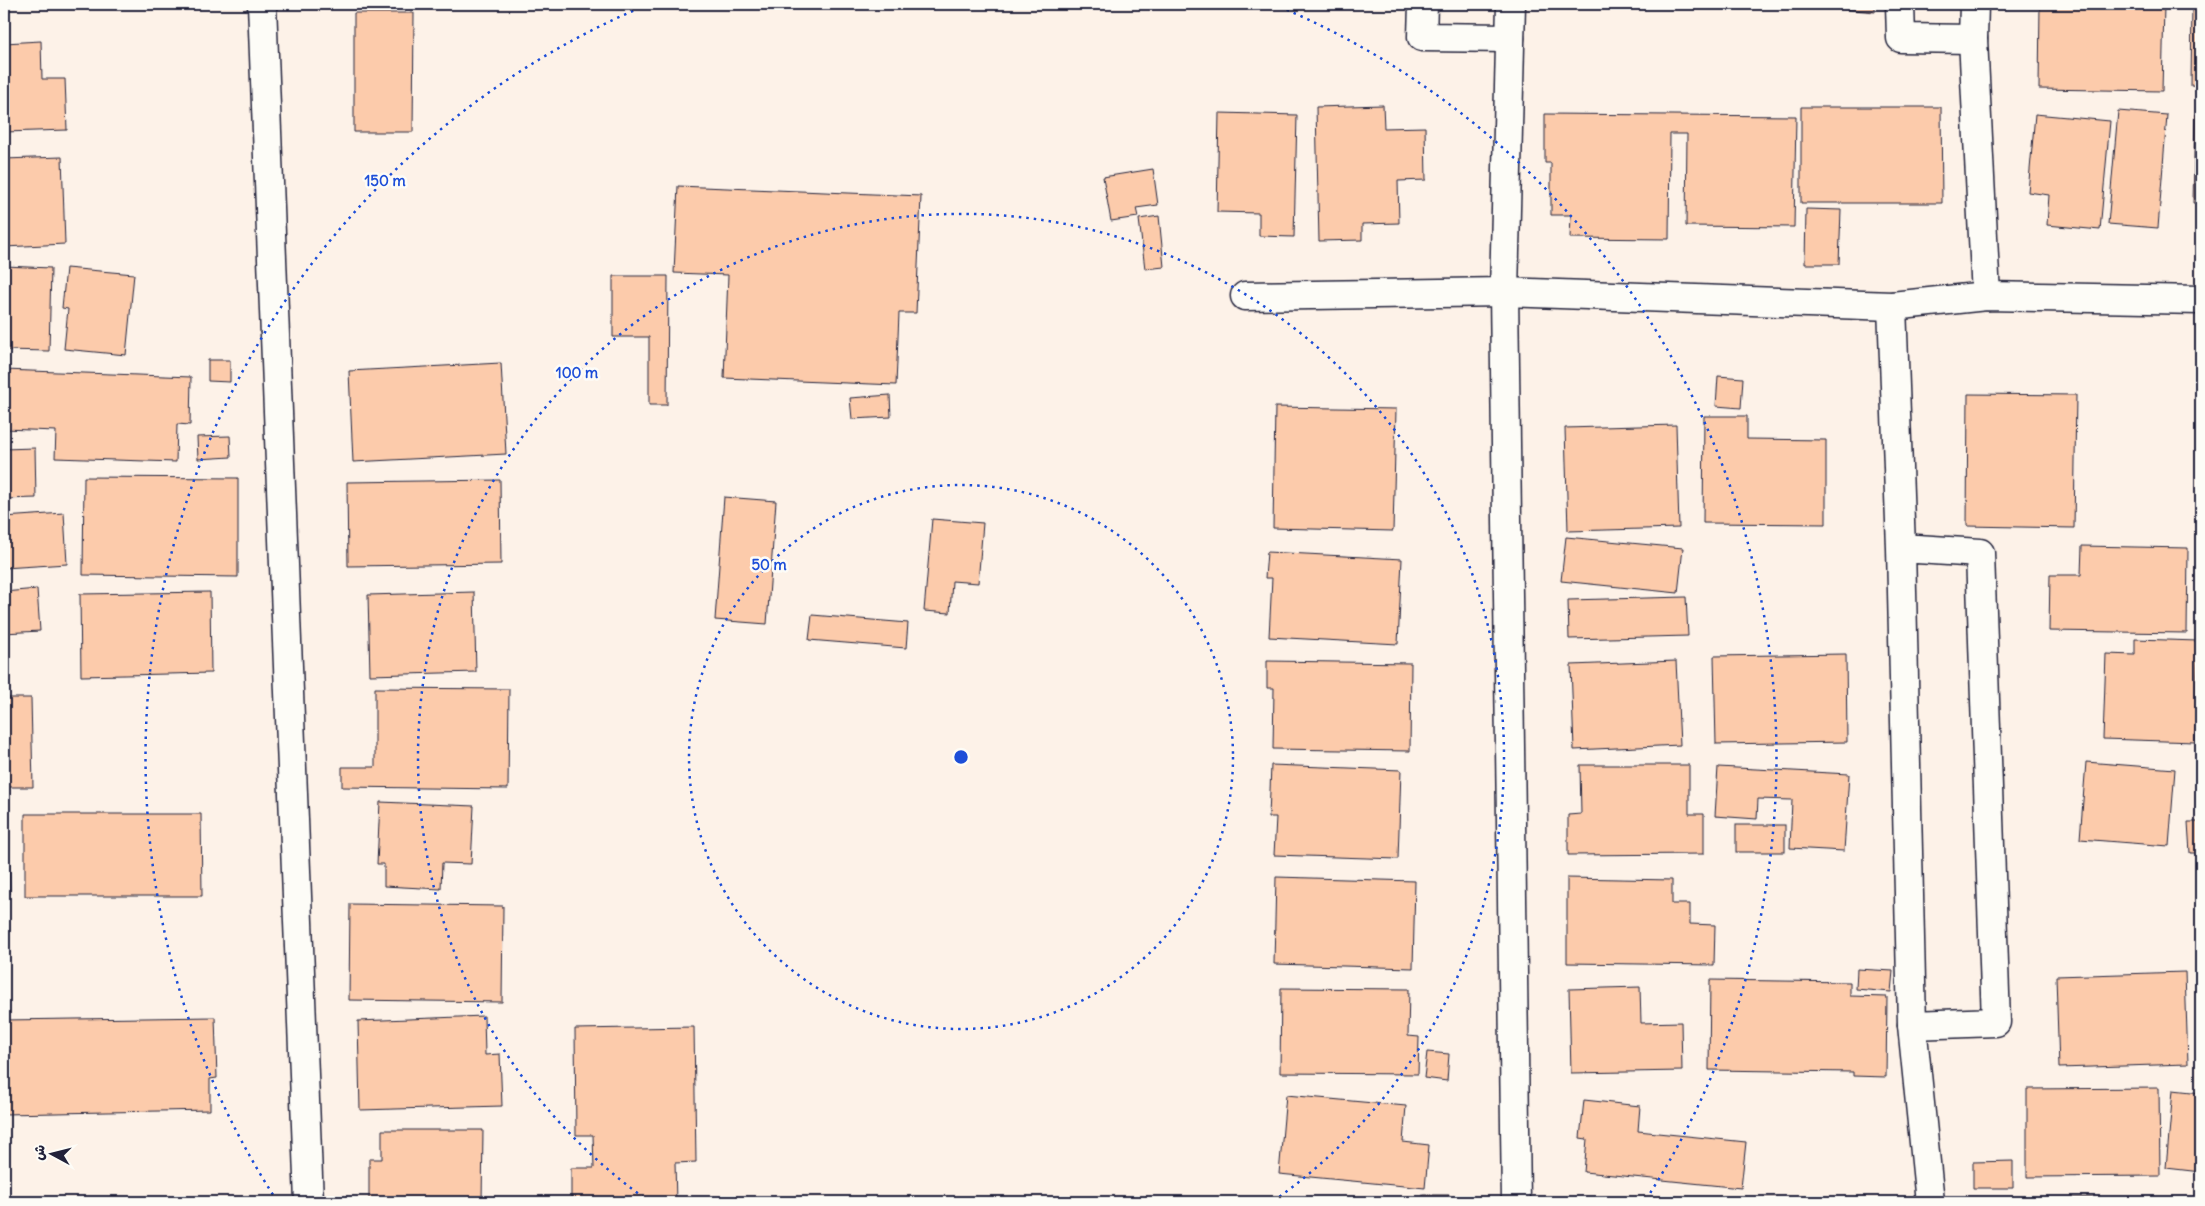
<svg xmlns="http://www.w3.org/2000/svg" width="2205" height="1206" font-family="Delius,'Playpen Sans Arabic',sans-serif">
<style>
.building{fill:#fccbab;stroke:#22223b}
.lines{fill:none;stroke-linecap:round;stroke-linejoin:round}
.minor-casing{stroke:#22223b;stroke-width:31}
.minor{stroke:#fdfcf7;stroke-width:28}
.ring{fill:none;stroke:#1d4ed8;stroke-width:2.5;stroke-dasharray:2.5 5}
.centre{fill:#1d4ed8;stroke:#fdfcf7;stroke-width:2.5}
.ring-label{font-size:15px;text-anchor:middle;font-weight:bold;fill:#1d4ed8;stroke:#fdfcf7;stroke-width:5;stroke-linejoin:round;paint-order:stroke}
</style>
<rect width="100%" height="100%" fill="#fdf2e8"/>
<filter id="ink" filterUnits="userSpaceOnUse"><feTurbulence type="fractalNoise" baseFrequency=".02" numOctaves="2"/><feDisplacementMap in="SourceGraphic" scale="10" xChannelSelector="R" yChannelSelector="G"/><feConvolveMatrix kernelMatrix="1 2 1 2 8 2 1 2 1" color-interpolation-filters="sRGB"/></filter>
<g filter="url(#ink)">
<g class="building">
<path d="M1843,4H1875V12L1843,9Z"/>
<path d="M2040,4L2164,5L2162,91L2039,89Z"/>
<path d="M2192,4H2201V87L2191,86Z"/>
<path d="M354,13H414L413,132H354Z"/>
<path d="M41,41L42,79H65L67,130L4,132V43Z"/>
<path d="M1383,105L1384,128L1425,127L1426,180L1398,181L1399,223L1362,224V240L1319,241L1316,107Z"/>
<path d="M1801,107H1941L1942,203H1801Z"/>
<path d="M2118,111L2167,115L2158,228L2108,224Z"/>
<path d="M1219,113L1297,115L1294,237L1259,236V213L1217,212Z"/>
<path d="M1545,114L1796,116L1794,227L1686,226L1687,134H1670L1669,239L1570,238L1571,215H1551V163H1545Z"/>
<path d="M2035,114L2110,121L2100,230L2047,225L2049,195L2028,192Z"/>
<path d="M2195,114H2201V203H2193Z"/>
<path d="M62,157L65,244L4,247V159Z"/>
<path d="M1153,169L1158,205L1136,208L1138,217L1111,221L1103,177Z"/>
<path d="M678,186L921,196L916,313H899L896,385L724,378L728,275L674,273Z"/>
<path d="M1806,209L1841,210L1839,264H1805Z"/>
<path d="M1159,216L1164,267L1145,269L1139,219Z"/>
<path d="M4,266L51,268L49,351L4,350Z"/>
<path d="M66,268L134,274L126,355L64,349L68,309L62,308Z"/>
<path d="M613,276H668L667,405H649V337H613Z"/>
<path d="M208,360H230V382L208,381Z"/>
<path d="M501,363L506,454L353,462L349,371Z"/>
<path d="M4,370L191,377L190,425L177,424L176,462L55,458L56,431L4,429Z"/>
<path d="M1718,376L1743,378L1741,408L1716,406Z"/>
<path d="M1968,394L2076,395L2074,528L1967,526Z"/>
<path d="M890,395L891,417L852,419L850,398Z"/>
<path d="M1275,407L1396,409L1393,531L1273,528Z"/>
<path d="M1704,416H1747V439L1826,440V524L1703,523Z"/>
<path d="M1676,425L1679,528L1568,531L1565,428Z"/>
<path d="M230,436L231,457L198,459L197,437Z"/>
<path d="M35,448L36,498L4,499V449Z"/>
<path d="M84,477L238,478V577L83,575Z"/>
<path d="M500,480L501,564L348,566L347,482Z"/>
<path d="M724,497L776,501L767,624L715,620Z"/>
<path d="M64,513L67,564L4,568V517Z"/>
<path d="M932,519L983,523L978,583L952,581L950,613L924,611Z"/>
<path d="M1566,537L1683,548L1678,593L1561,581Z"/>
<path d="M2082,546L2188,548L2187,633L2049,631L2050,575H2081Z"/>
<path d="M1267,552L1402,559L1398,644L1269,637L1272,578H1265Z"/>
<path d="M37,589L40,631L4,633V592Z"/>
<path d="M210,592L211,673L81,676L80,594Z"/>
<path d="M474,592L476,672L370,675L368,595Z"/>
<path d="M1686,597L1688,636L1569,639L1568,600Z"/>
<path d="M812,615L908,623L906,648L809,640Z"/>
<path d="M2135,639L2198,641L2195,742L2103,739L2106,654L2135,655Z"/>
<path d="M1846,654L1847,742L1716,744L1714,656Z"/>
<path d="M1267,661L1411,663L1410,751L1273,749L1274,688H1267Z"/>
<path d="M1676,661L1680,745L1574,750L1571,665Z"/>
<path d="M375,688L509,689L508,789L342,787V767H375Z"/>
<path d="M4,698H31L33,787H4Z"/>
<path d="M2086,762L2175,769L2169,846L2080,839Z"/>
<path d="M1271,765L1401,770L1398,859L1274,855L1276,817H1269Z"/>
<path d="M1580,765H1689V814H1704V854L1568,855V815L1581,814Z"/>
<path d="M1718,767L1849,774L1844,851L1790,848L1792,800L1758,799L1757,819L1715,816Z"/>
<path d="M380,802L474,806L471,864L442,863L441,889L384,886V864H377Z"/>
<path d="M4,804H8L10,894H4Z"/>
<path d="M25,814H201L202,896H25Z"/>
<path d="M2188,822H2201V853H2190Z"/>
<rect x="1736" y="825" width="49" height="27"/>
<path d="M1276,877L1415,881L1413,968L1274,964Z"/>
<path d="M1567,878L1672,880V904H1690V924L1715,925L1714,965L1567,963Z"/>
<path d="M350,904L503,906L502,1002L349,1000Z"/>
<path d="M1857,969L1893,971L1891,992L1856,989Z"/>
<path d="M2185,972L2188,1064L2059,1068L2056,976Z"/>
<path d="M1710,980L1850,982V996L1887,997L1886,1077L1853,1076V1072L1709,1070Z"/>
<path d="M1640,987L1641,1023L1681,1022L1682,1071L1571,1073L1569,989Z"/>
<path d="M1281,988L1409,989L1408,1036L1419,1037L1418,1074L1280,1073Z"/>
<path d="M484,1016L485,1055L500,1054L502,1106L360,1110L358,1021Z"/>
<path d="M215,1017L217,1078L210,1079V1110L4,1114V1020Z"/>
<path d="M694,1027L696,1162L675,1163L676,1202H571V1168H594L593,1135H576L575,1029Z"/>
<path d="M1427,1052L1449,1054L1447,1081L1424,1078Z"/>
<path d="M2159,1088L2160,1176L2027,1177V1089Z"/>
<path d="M2173,1090L2201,1093V1172L2166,1168Z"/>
<path d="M1286,1095L1406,1106L1403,1142L1429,1145L1425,1188L1279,1174Z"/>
<path d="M1584,1100L1640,1106L1638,1131L1746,1142L1741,1188L1584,1172L1587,1139L1580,1138Z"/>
<path d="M382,1130H483L482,1202H369V1159H382Z"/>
<path d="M2013,1161V1188H1973V1162Z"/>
<rect x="1423" y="1195" width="26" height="7"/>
<path d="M1740,1198L1903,1202H1740Z"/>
<rect x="1998" y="1198" width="142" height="4"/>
<path d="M1274,1200L1310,1202H1274Z"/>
</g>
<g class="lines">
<g class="minor-casing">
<g id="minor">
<path d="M262,4L309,1202"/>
<path d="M1423,4L1422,37L1510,38"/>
<path d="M1511,4L1504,292L1516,1202"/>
<path d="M1900,4L1901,38L1973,39"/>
<path d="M1974,4L1973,39L1986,296"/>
<path d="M1245,296L1504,292L1892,306L1986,296L2201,300"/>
<path d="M1892,306L1901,548L1912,1025L1996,1022L1980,553L1901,548"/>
<path d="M1912,1025L1930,1202"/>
</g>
</g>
<use href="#minor" class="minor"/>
</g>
</g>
<g class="ring">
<circle cx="961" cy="757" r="272"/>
<path d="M650 1202A543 543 0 1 1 1272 1202"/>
<path d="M277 1201A815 815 0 0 1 649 4M1273 4A815 815 0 0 1 1645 1201"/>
</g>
<circle cx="961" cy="757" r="8" class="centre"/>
<g class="ring-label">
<text x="385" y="186">150 m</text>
<text x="577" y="378">100 m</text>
<text x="769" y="570">50 m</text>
</g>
<rect width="2205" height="1206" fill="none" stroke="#fdfcf7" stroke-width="20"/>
<rect x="10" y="10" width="2185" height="1186" fill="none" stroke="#22223b" stroke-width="2" filter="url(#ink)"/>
<g transform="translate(52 1154) rotate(277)" stroke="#fdfcf7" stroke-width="4" paint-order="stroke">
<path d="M0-4L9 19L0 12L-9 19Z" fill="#22223b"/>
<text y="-8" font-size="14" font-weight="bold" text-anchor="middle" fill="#22223b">ش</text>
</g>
</svg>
